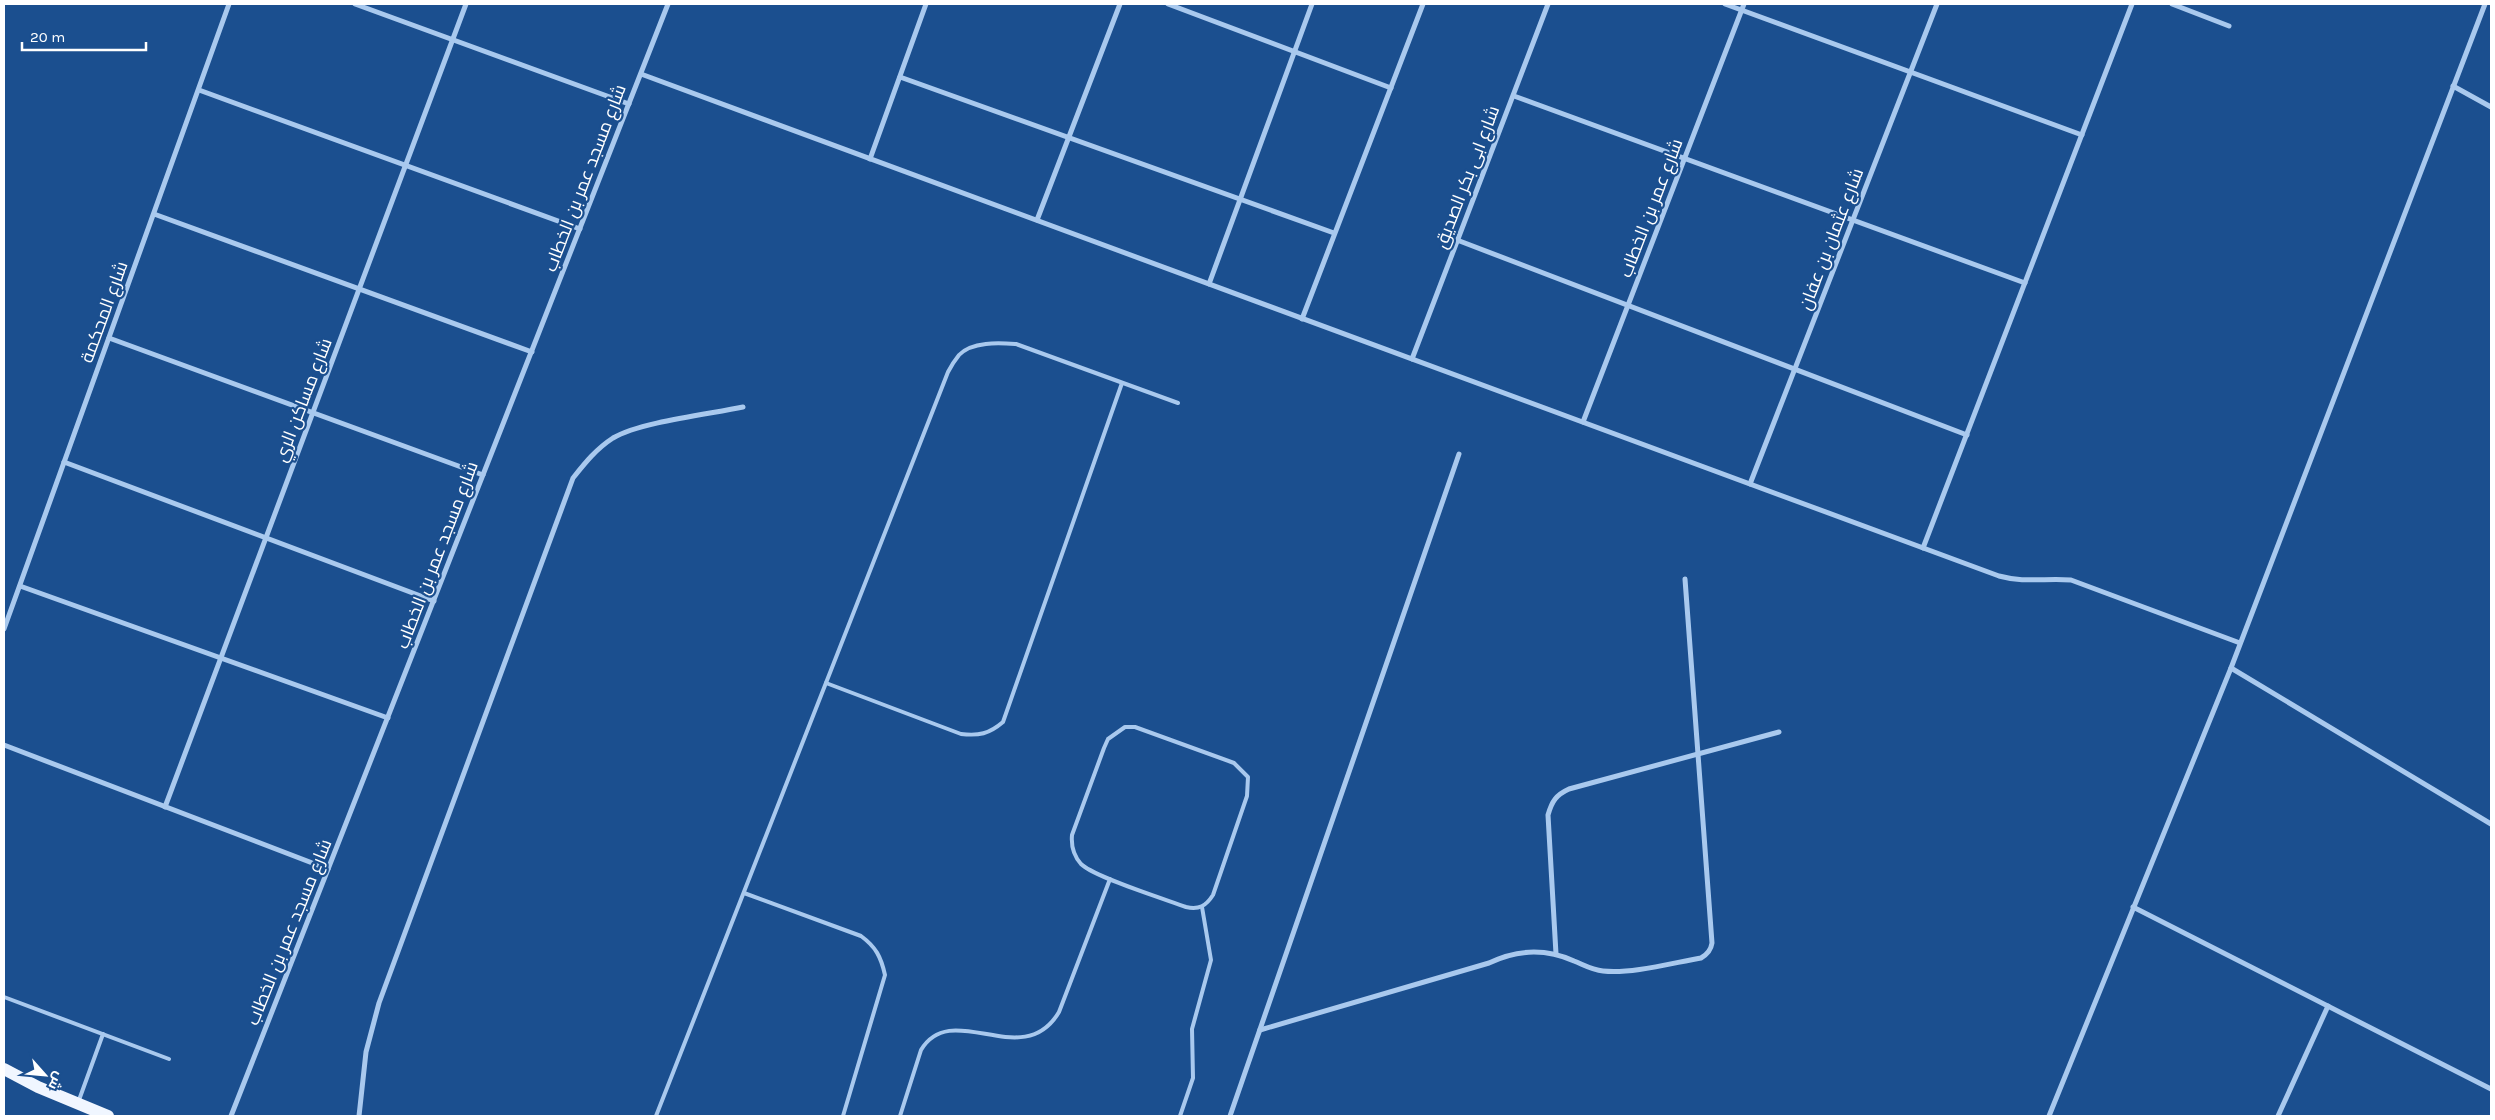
<svg xmlns="http://www.w3.org/2000/svg" width="2495" height="1120" font-family="Karla,Cairo,sans-serif">
<style>
.lines{fill:none;stroke-linecap:round;stroke-linejoin:round}
.lane{stroke:#a9c9ee;stroke-width:4}
.street{stroke:#a9c9ee;stroke-width:5}
.primary{stroke:#f0f6ff;stroke-width:12}
.labels{text-anchor:middle;stroke-width:4.5;stroke-linejoin:round;paint-order:stroke}
.street-label{font-size:18px;fill:#fff;stroke:#1b4f8f}
</style>
<rect width="100%" height="100%" fill="#1b4f8f"/>
<g class="lines">
<g class="lane">
<path d="M826,683L961,734C979,736 989,734 1003,722L1122,383"/>
<path d="M1125,727H1135L1234,763L1248,777L1247,796L1213,895C1206,906 1199,910 1186,907C1164,899 1094,877 1081,864C1073,855 1071,846 1072,835L1104,748L1108,739Z"/>
<path d="M744,893L861,936C876,947 881,957 885,975L843,1116"/>
<path d="M4,997L169,1059"/>
<path d="M79,1100L103,1034"/>
<path d="M656,1116L948,372C951,366 955,360 959,355C972,341 1000,343 1016,344L1178,403"/>
<path d="M900,1116L921,1050C952,998 1023,1073 1059,1012L1110,879"/>
<path d="M1180,1116L1193,1078L1192,1029L1211,960L1202,907"/>
</g>
<g class="street">
<path d="M355,4L629,104"/>
<path d="M1168,4L1391,88"/>
<path d="M1725,4L2082,135"/>
<path d="M2172,4L2229,26"/>
<path d="M641,74L1999,576C2024,583 2046,578 2071,580L2240,643"/>
<path d="M900,77L1334,233"/>
<path d="M2453,86L2491,107"/>
<path d="M199,90L580,229"/>
<path d="M1514,96L2025,283"/>
<path d="M870,159L926,4"/>
<path d="M154,214L532,352"/>
<path d="M1037,220L1120,4"/>
<path d="M1457,240L1967,435"/>
<path d="M1209,284L1312,4"/>
<path d="M1302,319L1423,4"/>
<path d="M109,338L483,475"/>
<path d="M1412,359L1548,4"/>
<path d="M1583,422L1744,4"/>
<path d="M64,462L434,601"/>
<path d="M1750,484L1937,4"/>
<path d="M1923,548L2132,4"/>
<path d="M20,586L388,718"/>
<path d="M4,629L229,4"/>
<path d="M2231,668L2491,824"/>
<path d="M4,745L328,869"/>
<path d="M165,807L466,4"/>
<path d="M2133,907L2491,1089"/>
<path d="M1556,954L1548,815C1552,801 1556,795 1569,789L1779,732"/>
<path d="M1260,1030L1489,963C1518,949 1545,948 1574,961C1584,965 1592,970 1603,971C1632,974 1672,963 1701,958C1708,954 1711,950 1712,943L1685,579"/>
<path d="M231,1116L668,4"/>
<path d="M359,1116L366,1052L379,1003L573,478C585,463 596,449 613,438C640,422 710,414 743,407"/>
<path d="M1230,1116L1459,454"/>
<path d="M2049,1116L2231,668L2485,4"/>
<path d="M2278,1116L2328,1006"/>
</g>
<path class="primary" d="M4,1069L38,1087L108,1116"/>
</g>
<g class="labels">
<g class="street-label">
<text transform="translate(1467 177) rotate(-69)" y="6">شارع ابى بكر الصديق</text>
<text transform="translate(585 178) rotate(-69)" y="6">شارع مسجد عمر بن الخطاب</text>
<text transform="translate(1651 208) rotate(-69)" y="6">شارع عمر بن الخطاب</text>
<text transform="translate(1831 239) rotate(-69)" y="6">شارع عثمان بن عفان</text>
<text transform="translate(104 312) rotate(-70)" y="6">شارع المحكمة</text>
<text transform="translate(303 400) rotate(-69)" y="6">شارع مساكن الري</text>
<text transform="translate(437 555) rotate(-69)" y="6">شارع مسجد عمر بن الخطاب</text>
<text transform="translate(289 932) rotate(-68)" y="6">شارع مسجد عمر بن الخطاب</text>
</g>
</g>
<rect width="2495" height="1120" fill="none" stroke="#ffffff" stroke-width="10"/>
<g transform="translate(45 1075) rotate(117)" stroke="#1b4f8f" stroke-width="4" paint-order="stroke">
<path d="M0-4L9 19L0 12L-9 19Z" fill="#ffffff"/>
<text y="-8" font-size="14" font-weight="bold" text-anchor="middle" fill="#ffffff">ش</text>
</g>
<path d="M22 42v8h124v-8" fill="none" stroke="#ffffff" stroke-width="2.5"/>
<text x="30" y="42" font-size="15" fill="#ffffff" stroke="#1b4f8f" stroke-width="4" paint-order="stroke">20 m</text>
</svg>
